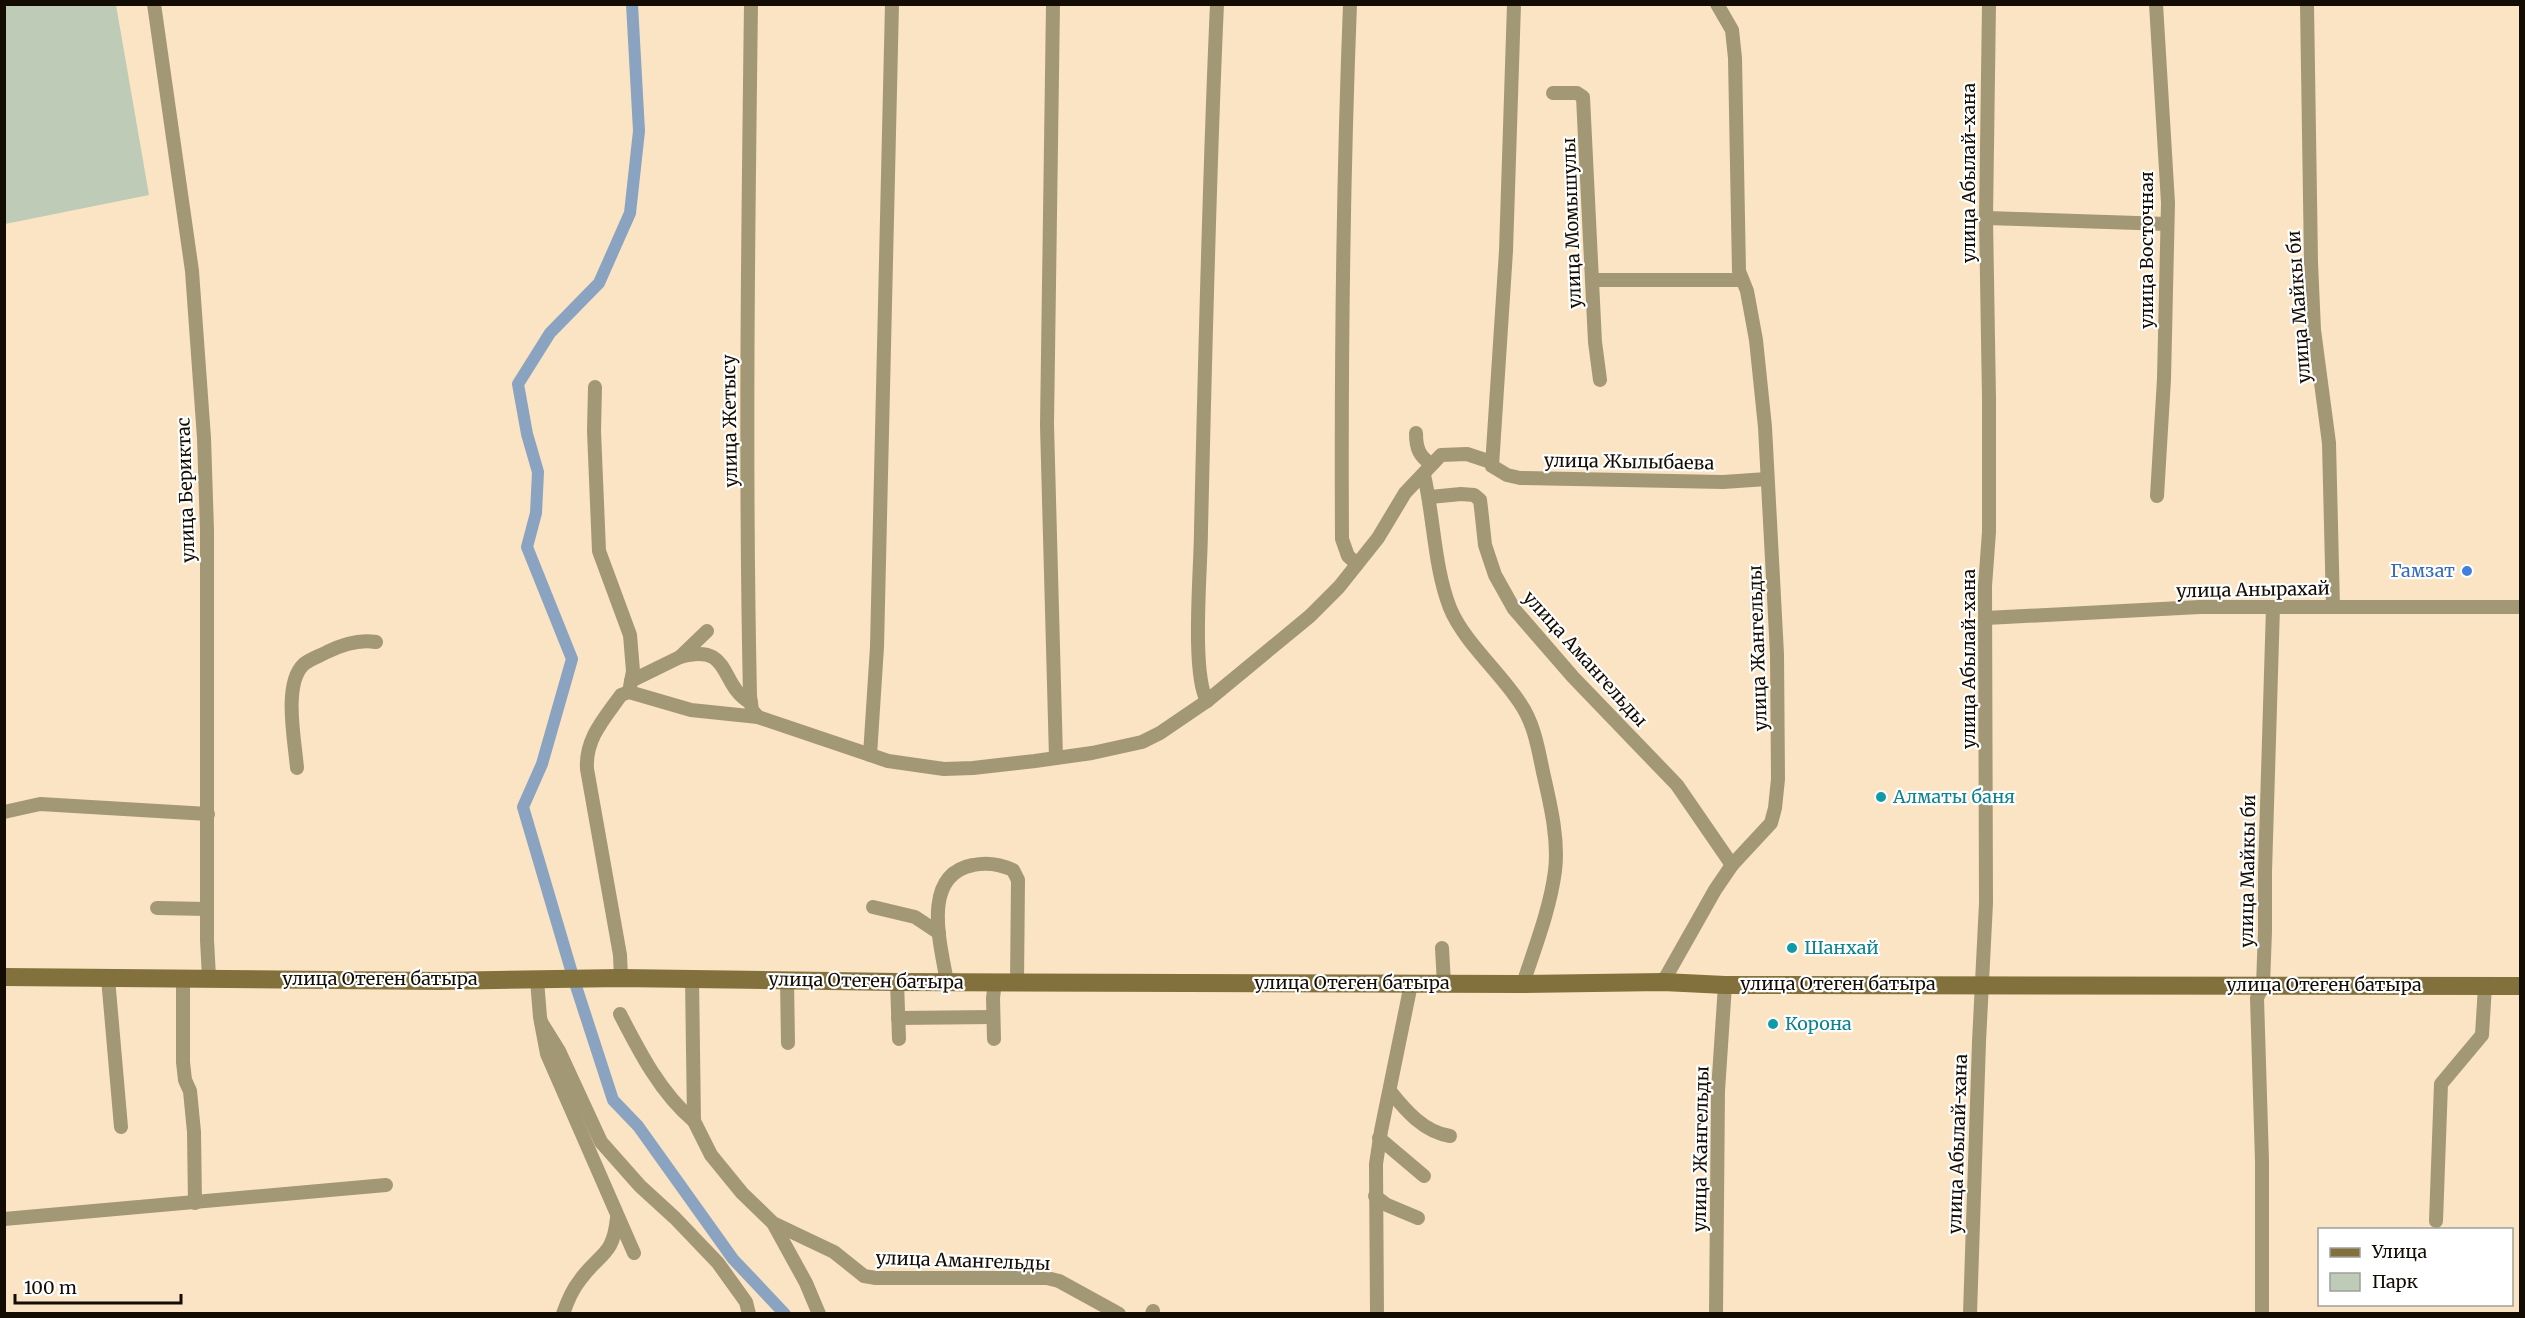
<svg xmlns="http://www.w3.org/2000/svg" width="2525" height="1318" font-family="Merriweather,serif">
<style>
.green{fill:#bdcbb7}
.lines{fill:none;stroke-linecap:round;stroke-linejoin:round}
.canal{stroke:#8aa3c0;stroke-width:12}
.street{stroke:#a39875;stroke-width:14}
.secondary{stroke:#82713c;stroke-width:18}
.shop-dot{fill:#3f7fe0;stroke:#fff;stroke-width:2}
.culture-dot{fill:#0f9aa8;stroke:#fff;stroke-width:2}
.labels{text-anchor:middle;stroke-width:4.5;stroke-linejoin:round;paint-order:stroke}
.street-label{font-size:18px;fill:#130c03;stroke:#fff}
.shop-label{font-size:18px;fill:#366cbe;stroke:#fff;text-anchor:end}
.culture-label{font-size:18px;fill:#0d838f;stroke:#fff;text-anchor:start}
</style>
<rect width="100%" height="100%" fill="#fae4c3"/>
<path class="green" d="M4,5H116L149,195L5,224Z"/>
<g class="lines">
<path class="canal" d="M632,4L639,131L630,213L599,283L550,333L518,384L527,434L538,472L536,513L527,547L572,659L542,764L523,807L574,980L613,1100L638,1126L733,1259L785,1314"/>
<g class="street">
<path d="M154,4L192,271L204,438L207,530V940L209,977"/>
<path d="M751,4C748,235 745,466 750,696L752,710L758,717L888,761L944,769L973,768L1035,761L1092,753L1142,742L1160,733L1207,701L1310,616L1339,587L1378,538L1405,493L1441,455L1467,454L1491,462"/>
<path d="M1053,4L1047,425L1056,758"/>
<path d="M1350,4C1343,183 1341,360 1342,539L1348,556L1357,564"/>
<path d="M1514,4L1506,251L1492,466L1507,475L1520,478L1723,482L1767,479"/>
<path d="M2156,4L2168,203L2164,379L2157,496"/>
<path d="M2307,4L2311,262L2314,330L2329,443L2333,607"/>
<path d="M1553,93H1577L1583,97L1595,342L1600,380"/>
<path d="M1986,218L2167,224"/>
<path d="M1592,280H1741"/>
<path d="M595,387L594,431L599,551L630,635L633,671L629,692"/>
<path d="M1416,433C1416,448 1419,456 1431,464"/>
<path d="M1424,475C1434,518 1434,567 1450,608C1464,642 1500,672 1520,703C1534,723 1538,748 1543,772C1550,803 1559,839 1555,871C1550,909 1535,947 1523,984"/>
<path d="M1430,497L1461,494L1474,495L1480,500L1481,508L1485,545L1495,575L1514,609L1573,677L1677,785L1732,865"/>
<path d="M1986,618L2200,607H2520"/>
<path d="M680,657C733,642 718,685 751,703"/>
<path d="M631,681L680,657L707,631"/>
<path d="M1207,701C1191,672 1201,568 1201,530C1205,355 1209,180 1217,4"/>
<path d="M870,755L877,647L892,4"/>
<path d="M297,768C295,742 283,685 303,665C309,659 320,656 327,652C343,644 359,639 376,642"/>
<path d="M4,812L40,804L208,814"/>
<path d="M873,907L915,917L939,933"/>
<path d="M157,908L207,909"/>
<path d="M1442,948L1444,984"/>
<path d="M108,978L121,1127"/>
<path d="M183,978V1062L185,1080L190,1091L194,1132L195,1203"/>
<path d="M621,978L620,955L587,769C585,739 604,719 621,695L629,692L691,710L758,717"/>
<path d="M692,978L694,1121L711,1155L742,1193L773,1223L834,1252L864,1276L876,1278H1047L1059,1281L1119,1314"/>
<path d="M537,980L540,1017L547,1054L634,1253"/>
<path d="M787,980L788,1043"/>
<path d="M897,982L899,1039"/>
<path d="M947,982C941,946 920,875 973,865C987,862 1000,864 1013,870L1018,880L1017,982"/>
<path d="M1663,982L1715,890L1732,865L1771,823L1775,808L1778,779L1777,654L1765,427L1756,340L1747,291L1739,271L1735,58L1732,30L1717,4"/>
<path d="M620,1014C639,1051 661,1094 694,1121"/>
<path d="M898,1018L993,1017"/>
<path d="M541,1022L559,1051L601,1142L640,1186L675,1218L718,1263L746,1302L749,1314"/>
<path d="M994,1039L993,998L995,982"/>
<path d="M1390,1091C1406,1111 1424,1132 1450,1136"/>
<path d="M1379,1138L1424,1176"/>
<path d="M1375,1196L1387,1205L1418,1218"/>
<path d="M4,1219L386,1185"/>
<path d="M2436,1221L2441,1084L2482,1035L2485,986"/>
<path d="M773,1223L806,1283L819,1314"/>
<path d="M563,1314C567,1302 572,1290 580,1280C600,1252 613,1257 617,1218"/>
<path d="M1152,1314L1153,1311"/>
<path d="M1377,1314L1376,1164L1381,1131L1411,984"/>
<path d="M1716,1314L1718,1091L1725,985"/>
<path d="M1970,1314L1979,1042L1986,903L1985,586L1989,532V399L1986,218L1989,4"/>
<path d="M2262,1314V1161L2257,998L2263,985L2265,931V872L2273,607"/>
</g>
<path class="secondary" d="M4,977L439,981L621,978L897,982L1523,984L1663,982L1725,985L2520,986"/>
</g>
<circle class="shop-dot" cx="2467" cy="571" r="6"/>
<g class="culture-dot">
<circle cx="1881" cy="797" r="6"/>
<circle cx="1792" cy="948" r="6"/>
<circle cx="1773" cy="1024" r="6"/>
</g>
<g class="labels">
<g class="street-label">
<text transform="translate(1969 173) rotate(-90)" y="6">улица Абылай-хана</text>
<text transform="translate(1572 223) rotate(-92)" y="6">улица Момышулы</text>
<text transform="translate(2147 250) rotate(-90)" y="6">улица Восточная</text>
<text transform="translate(2299 307) rotate(-94)" y="6">улица Майкы би</text>
<text transform="translate(730 421) rotate(-91)" y="6">улица Жетысу</text>
<text transform="translate(1629 462) rotate(1)" y="6">улица Жылыбаева</text>
<text transform="translate(186 490) rotate(-92)" y="6">улица Бериктас</text>
<text transform="translate(2253 590) rotate(-1)" y="6">улица Анырахай</text>
<text transform="translate(1758 648) rotate(-92)" y="6">улица Жангельды</text>
<text transform="translate(1585 659) rotate(48)" y="6">улица Амангельды</text>
<text transform="translate(1969 659) rotate(-90)" y="6">улица Абылай-хана</text>
<text transform="translate(2248 871) rotate(-89)" y="6">улица Майкы би</text>
<text x="380" y="985">улица Отеген батыра</text>
<text transform="translate(866 981) rotate(1)" y="6">улица Отеген батыра</text>
<text x="1352" y="989">улица Отеген батыра</text>
<text x="1838" y="990">улица Отеген батыра</text>
<text x="2324" y="991">улица Отеген батыра</text>
<text transform="translate(1958 1144) rotate(-88)" y="6">улица Абылай-хана</text>
<text transform="translate(1701 1149) rotate(-89)" y="6">улица Жангельды</text>
<text transform="translate(963 1261) rotate(2)" y="6">улица Амангельды</text>
</g>
<g class="shop-label">
<text x="2455" y="577">Гамзат</text>
</g>
<g class="culture-label">
<text x="1893" y="803">Алматы баня</text>
<text x="1804" y="954">Шанхай</text>
<text x="1785" y="1030">Корона</text>
</g>
</g>
<rect width="2525" height="1318" fill="none" stroke="#130c03" stroke-width="12"/>
<rect x="2318" y="1228" width="195" height="78" fill="#ffffff" stroke="#a19e9a" stroke-width="1.5"/>
<rect x="2330" y="1248" width="30" height="9" fill="#82713c" stroke="#a19e9a" stroke-width="1.5"/>
<text x="2372" y="1258" font-size="18" fill="#130c03">Улица</text>
<rect x="2330" y="1273" width="30" height="18" fill="#bdcbb7" stroke="#a19e9a" stroke-width="1.5"/>
<text x="2372" y="1288" font-size="18" fill="#130c03">Парк</text>
<path d="M15 1294v9h166v-9" fill="none" stroke="#130c03" stroke-width="3"/>
<text x="24" y="1294" font-size="18" fill="#130c03" stroke="#ffffff" stroke-width="4.5" paint-order="stroke">100 m</text>
</svg>
